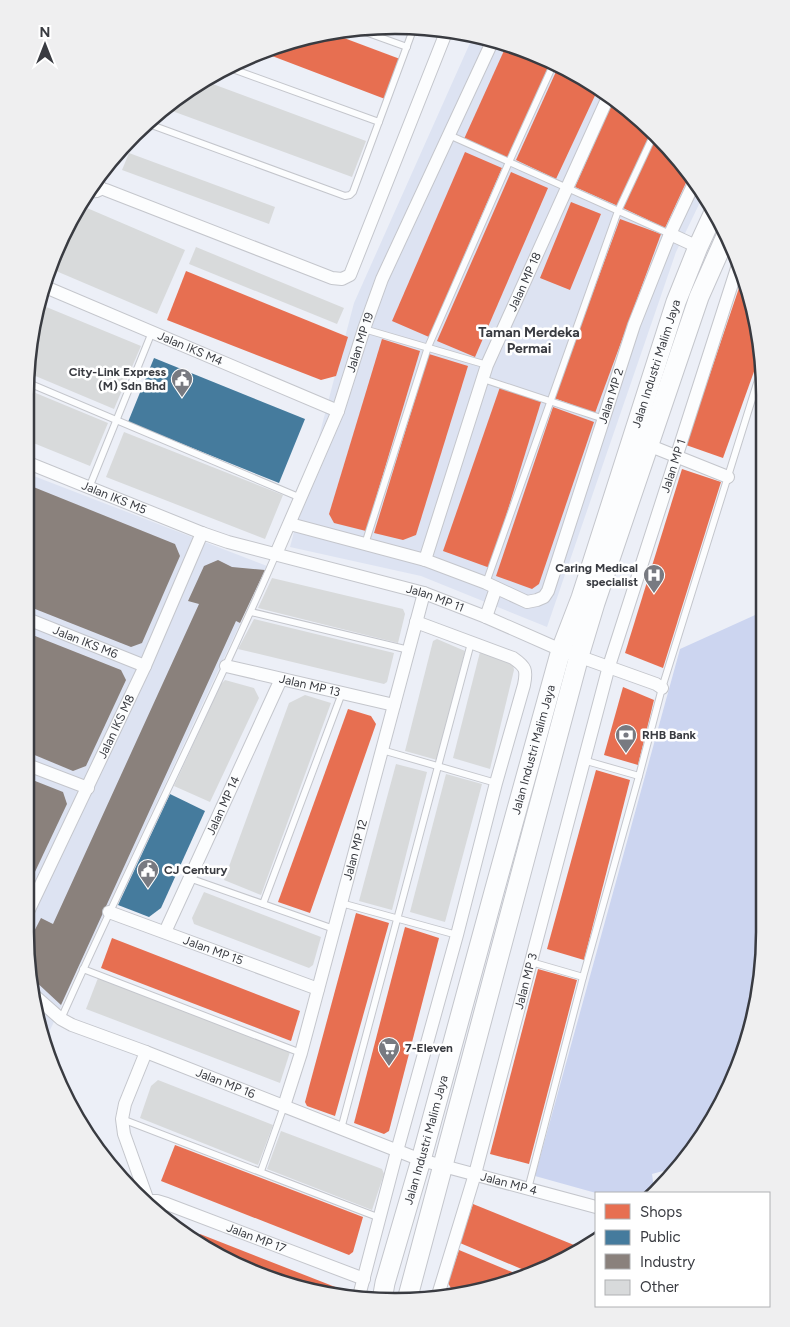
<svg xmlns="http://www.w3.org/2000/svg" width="790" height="1327" font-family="Figtree,sans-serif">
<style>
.built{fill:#dde3f2}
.green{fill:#ccd5f0}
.shops{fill:#e76f51}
.public{fill:#457b9d}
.industry{fill:#8a817c}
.building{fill:#d8dadb}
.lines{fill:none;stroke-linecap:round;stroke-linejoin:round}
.service-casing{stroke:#c4c6cc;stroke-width:8}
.minor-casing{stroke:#c4c6cc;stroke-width:14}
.secondary-casing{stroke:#c4c6cc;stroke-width:21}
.service{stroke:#fcfdfe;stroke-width:6}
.minor{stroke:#fcfdfe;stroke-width:12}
.secondary{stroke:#fcfdfe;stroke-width:19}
.labels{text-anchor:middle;stroke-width:5;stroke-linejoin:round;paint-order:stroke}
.street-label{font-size:12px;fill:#393b41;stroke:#fff}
.poi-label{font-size:12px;font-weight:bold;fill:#393b41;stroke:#fff;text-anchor:start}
.neighbourhood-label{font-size:14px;font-weight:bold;fill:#393b41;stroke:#fff}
.rim{fill:none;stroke:#393b41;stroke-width:2.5}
</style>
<rect width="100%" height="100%" fill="#eceff7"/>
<g class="built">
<path d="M474,34L537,53L601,88L673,151L704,194L676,252L547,627L421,576L290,547L354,303Z"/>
<path d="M26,473L267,566L44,1043L25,932Z"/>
</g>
<path class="green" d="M764,611V956L745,1051L702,1138L674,1168L652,1174L654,1189L650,1193H596L535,1176L680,649Z"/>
<g class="shops">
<path d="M323,32H328L400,59L385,99L259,51Z"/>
<path d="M507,44L537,53L551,61L508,158L464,139Z"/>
<path d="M559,65L599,87L556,179L516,160Z"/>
<path d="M614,99L652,133L618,206L575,187Z"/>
<path d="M656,136L673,151L690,174L665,228L623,208Z"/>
<path d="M465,152L502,168L429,337L392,321Z"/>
<path d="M511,172L548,188L475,357L437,341Z"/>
<path d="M571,202L601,214L570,290L540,278Z"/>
<path d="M620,219L661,234L595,413L554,398Z"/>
<path d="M186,271L348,337L336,376L321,380L167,320Z"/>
<path d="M744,278L752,299L761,352L723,458L686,445L741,282Z"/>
<path d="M382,339L420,351L366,531L334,523L329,514Z"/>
<path d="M429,354L468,366L416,535L403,540L374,533Z"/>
<path d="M500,387L541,402L490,568L443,551Z"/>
<path d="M553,407L594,422L539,584L532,589L496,576Z"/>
<path d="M682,469L721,482L663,668L625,653Z"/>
<path d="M623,687L654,700L638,765L604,755Z"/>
<path d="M348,709L371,716L376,724L310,913L278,902Z"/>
<path d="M596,770L630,780L584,960L547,949Z"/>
<path d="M356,913L389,923L335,1116L307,1106L305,1102Z"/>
<path d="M405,927L439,938L389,1131L384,1134L354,1123Z"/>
<path d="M112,938L300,1011L291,1041L101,968Z"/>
<path d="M538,969L577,980L529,1164L490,1154Z"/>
<path d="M175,1145L363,1217L353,1252L349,1255L161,1181Z"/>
<path d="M473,1204L579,1247L531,1273L460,1243Z"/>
<path d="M200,1234L348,1292L350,1295L276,1282L196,1243Z"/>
<path d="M459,1250L524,1277L514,1282L453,1292L448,1283Z"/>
</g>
<g class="public">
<path d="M154,358L305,419L279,483L128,422Z"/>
<path d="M170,794L205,811L161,908L149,917L118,905Z"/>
</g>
<g class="industry">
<path d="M26,484L175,544L180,556L142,643L131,647L25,605Z"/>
<path d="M218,560L232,567L265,570L240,623L236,621L61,1005L33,979L27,945L41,918L53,924L199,604L188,601L204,566Z"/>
<path d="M25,632L121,670L126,680L86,766L73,771L25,751Z"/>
<path d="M25,777L63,792L67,804L25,893Z"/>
</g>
<g class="building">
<path d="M202,80L366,141L352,177L164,108L190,87Z"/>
<path d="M129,153L275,207L269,224L122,170Z"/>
<path d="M80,205L185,250L157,314L49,268Z"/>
<path d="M196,247L344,308L337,324L189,264Z"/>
<path d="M39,304L141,346L114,409L26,372Z"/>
<path d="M26,389L108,423L90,466L26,440Z"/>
<path d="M124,432L283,495L265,539L106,477Z"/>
<path d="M272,578L403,609L405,614L398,643L258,608Z"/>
<path d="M254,619L394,653L387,682L384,684L238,649Z"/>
<path d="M437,639L465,651L437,760L405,751L433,641Z"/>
<path d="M480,652L513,665L514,670L490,769L453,758Z"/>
<path d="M225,680L254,688L259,698L210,802L174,786L221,684Z"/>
<path d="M305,695L331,703L261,895L224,880L289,703Z"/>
<path d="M396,764L427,772L392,910L359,901Z"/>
<path d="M446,774L482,784L445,922L410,912Z"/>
<path d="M204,892L321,937L313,965L309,968L194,924L192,918Z"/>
<path d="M98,978L290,1052L280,1083L86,1009Z"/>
<path d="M158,1080L273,1125L258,1165L140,1118L151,1086Z"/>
<path d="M281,1131L382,1169L384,1174L372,1210L267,1169Z"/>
</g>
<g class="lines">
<g class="service-casing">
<g id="service">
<path d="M357,29L407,47"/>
<path d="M227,67L379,122"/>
<path d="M146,123L345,196L350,195L353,192L414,27"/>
<path d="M449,135L670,234"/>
<path d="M85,195L97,194L106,190L99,180L98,176"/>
<path d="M364,329L487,365"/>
<path d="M483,379L604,419"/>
<path d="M26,382L301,498"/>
<path d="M89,488L152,332"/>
<path d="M365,544L428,347L509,162L554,63"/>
<path d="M486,583L618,211L654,134"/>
<path d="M251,612L409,650"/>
<path d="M382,750L496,783"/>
<path d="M583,760L639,776"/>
<path d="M189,878L334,929"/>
<path d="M341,903L457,935"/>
<path d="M263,904L342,693"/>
<path d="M531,962L583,977"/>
<path d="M83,969L301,1053"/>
<path d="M61,1019C130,863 208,711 276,554"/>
<path d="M122,1119L380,1218"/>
<path d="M341,1129L471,643"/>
<path d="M261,1171L284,1106"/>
<path d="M528,1189L583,977L639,776L662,688L763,364"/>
</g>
</g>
<g class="minor-casing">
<g id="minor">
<path d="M106,190L332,278L342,279L350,275L447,30"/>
<path d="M670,234L698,247"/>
<path id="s1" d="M43,286L338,411"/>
<path d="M648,445L728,477"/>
<path id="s2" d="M26,462L202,533L228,542L424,593L486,617L561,650L656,684L662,688"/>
<path id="s3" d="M290,524L425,560L486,583L527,602L537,600L544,597L548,591L634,325L670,234L695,181"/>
<path id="s4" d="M276,554L338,411L364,329L382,279L493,40"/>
<path id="s5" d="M425,560L487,365L609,95"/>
<path d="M486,617L496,588"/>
<path id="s6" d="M25,618L145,666"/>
<path id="s7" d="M226,666L394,705"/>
<path d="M25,764L88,788"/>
<path id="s8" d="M109,912L318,989"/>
<path id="s9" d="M25,918L145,666L202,533"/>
<path id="s10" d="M165,932L281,679"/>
<path id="s11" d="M36,997L61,1019L72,1025L146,1052L421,1160L596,1207"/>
<path d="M146,1052L125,1104L122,1119L124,1134L148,1201"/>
<path id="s12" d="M284,1106L301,1053L424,593"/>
<path id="s13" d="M149,1201H157L167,1204L364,1279"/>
<path id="s14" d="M438,1295L475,1174L609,666L738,265"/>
<path d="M359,1296L397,1151L457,935L496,783L524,685C527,670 526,667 513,658L416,622"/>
</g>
</g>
<g class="secondary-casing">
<g id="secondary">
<path id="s15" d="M382,1300L385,1283L421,1160L494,892L561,650L581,598L676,302L698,247L715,210"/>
<path d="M407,1300L579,656L595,603L699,297L726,236"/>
</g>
</g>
<use href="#service" class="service"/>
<use href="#minor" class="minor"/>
<use href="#secondary" class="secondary"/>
</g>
<defs>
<g id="civic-pin" transform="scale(1.125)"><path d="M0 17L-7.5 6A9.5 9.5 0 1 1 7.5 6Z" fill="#787a81" stroke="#fff"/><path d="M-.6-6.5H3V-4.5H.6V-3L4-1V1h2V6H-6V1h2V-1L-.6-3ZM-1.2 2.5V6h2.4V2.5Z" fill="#fff"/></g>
<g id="hospital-pin" transform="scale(1.125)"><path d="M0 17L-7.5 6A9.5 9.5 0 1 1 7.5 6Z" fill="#787a81" stroke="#fff"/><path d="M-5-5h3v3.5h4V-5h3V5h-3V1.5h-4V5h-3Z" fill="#fff"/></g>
<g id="bank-pin" transform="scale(1.125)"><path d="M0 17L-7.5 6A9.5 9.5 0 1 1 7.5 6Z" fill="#787a81" stroke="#fff"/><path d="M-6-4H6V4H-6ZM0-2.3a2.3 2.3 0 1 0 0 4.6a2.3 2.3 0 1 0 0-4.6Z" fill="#fff"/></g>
<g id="supermarket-pin" transform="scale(1.125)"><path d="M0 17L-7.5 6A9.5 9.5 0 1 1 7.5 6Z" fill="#787a81" stroke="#fff"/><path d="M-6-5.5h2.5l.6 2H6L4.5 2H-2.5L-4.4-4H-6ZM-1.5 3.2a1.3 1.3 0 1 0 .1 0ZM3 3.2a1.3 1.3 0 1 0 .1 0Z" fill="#fff"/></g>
</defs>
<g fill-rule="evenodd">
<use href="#civic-pin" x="182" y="379"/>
<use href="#hospital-pin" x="654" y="575"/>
<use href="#bank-pin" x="626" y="735"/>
<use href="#civic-pin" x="148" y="870"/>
<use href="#supermarket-pin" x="389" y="1048"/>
</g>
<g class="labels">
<g class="street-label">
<text dy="4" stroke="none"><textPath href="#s5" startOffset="296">Jalan MP 18</textPath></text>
<text dy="4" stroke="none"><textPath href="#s4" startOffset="228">Jalan MP 19</textPath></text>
<text dy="4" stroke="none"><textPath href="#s1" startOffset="160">Jalan IKS M4</textPath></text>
<text dy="4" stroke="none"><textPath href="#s15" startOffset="976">Jalan Industri Malim Jaya</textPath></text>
<text dy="4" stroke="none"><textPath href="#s3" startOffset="480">Jalan MP 2</textPath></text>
<text dy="4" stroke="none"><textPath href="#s14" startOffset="862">Jalan MP 1</textPath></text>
<text dy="4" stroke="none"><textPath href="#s2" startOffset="95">Jalan IKS M5</textPath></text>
<text dy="4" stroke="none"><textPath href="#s2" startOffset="432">Jalan MP 11</textPath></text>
<text dy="4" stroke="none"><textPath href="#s6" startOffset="65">Jalan IKS M6</textPath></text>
<text dy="4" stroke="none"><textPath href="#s7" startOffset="86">Jalan MP 13</textPath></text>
<text dy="4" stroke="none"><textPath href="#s9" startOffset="212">Jalan IKS M8</textPath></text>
<text dy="4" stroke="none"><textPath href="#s15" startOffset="571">Jalan Industri Malim Jaya</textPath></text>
<text dy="4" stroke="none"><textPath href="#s10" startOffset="139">Jalan MP 14</textPath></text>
<text dy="4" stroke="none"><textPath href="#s12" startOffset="266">Jalan MP 12</textPath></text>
<text dy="4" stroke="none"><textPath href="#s8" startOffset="111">Jalan MP 15</textPath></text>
<text dy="4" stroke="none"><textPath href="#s14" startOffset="326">Jalan MP 3</textPath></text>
<text dy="4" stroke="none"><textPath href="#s11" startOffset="210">Jalan MP 16</textPath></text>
<text dy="4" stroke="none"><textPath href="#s15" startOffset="166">Jalan Industri Malim Jaya</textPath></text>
<text dy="4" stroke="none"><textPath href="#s11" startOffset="511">Jalan MP 4</textPath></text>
<text dy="4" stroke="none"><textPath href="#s13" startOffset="114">Jalan MP 17</textPath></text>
</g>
<g class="poi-label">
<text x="166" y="376" text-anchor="end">City-Link Express<tspan x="166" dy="14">(M) Sdn Bhd</tspan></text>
<text x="638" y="572" text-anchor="end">Caring Medical<tspan x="638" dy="14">specialist</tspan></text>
<text x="642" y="739">RHB Bank</text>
<text x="164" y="874">CJ Century</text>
<text x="405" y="1052">7-Eleven</text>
</g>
<g class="neighbourhood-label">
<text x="529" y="337">Taman Merdeka<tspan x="529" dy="16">Permai</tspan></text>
</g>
</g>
<path d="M0 0H790V1327H0ZM395 34H395A361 361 0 0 1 756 395V932A361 361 0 0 1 395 1293H395A361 361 0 0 1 34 932V395A361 361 0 0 1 395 34Z" fill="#efeff0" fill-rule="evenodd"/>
<path class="rim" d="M395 34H395A361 361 0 0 1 756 395V932A361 361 0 0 1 395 1293H395A361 361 0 0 1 34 932V395A361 361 0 0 1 395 34Z"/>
<rect x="595" y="1192" width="175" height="115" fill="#ffffff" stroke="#b0b1b3"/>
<rect x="605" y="1204" width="25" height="15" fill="#e76f51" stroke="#b0b1b3"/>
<text x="640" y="1217" font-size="15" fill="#393b41">Shops</text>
<rect x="605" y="1230" width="25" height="15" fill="#457b9d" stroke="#b0b1b3"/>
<text x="640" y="1242" font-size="15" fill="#393b41">Public</text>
<rect x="605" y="1254" width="25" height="15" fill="#8a817c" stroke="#b0b1b3"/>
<text x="640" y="1267" font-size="15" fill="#393b41">Industry</text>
<rect x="605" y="1280" width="25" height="15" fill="#d8dadb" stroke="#b0b1b3"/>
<text x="640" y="1292" font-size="15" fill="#393b41">Other</text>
<g transform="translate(45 45)" stroke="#ffffff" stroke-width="4" paint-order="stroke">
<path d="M0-4L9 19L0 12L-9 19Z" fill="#393b41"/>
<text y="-8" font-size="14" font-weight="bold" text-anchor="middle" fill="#393b41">N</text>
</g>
</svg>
